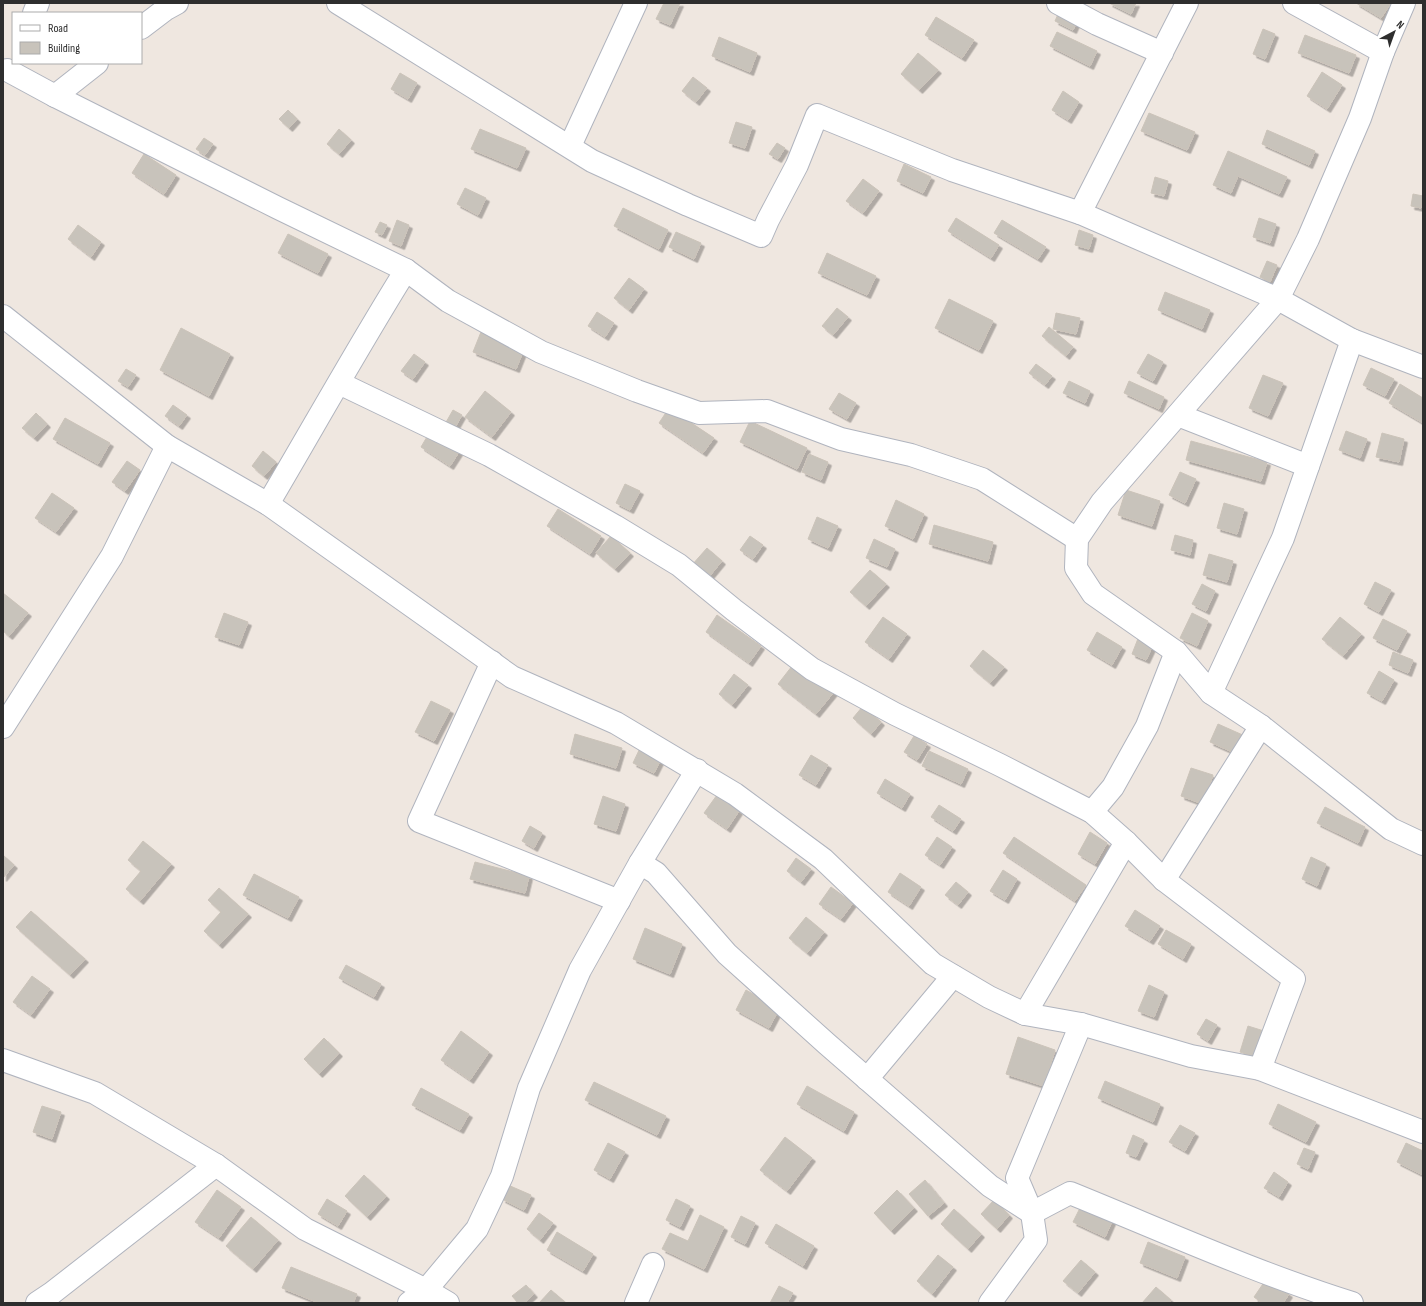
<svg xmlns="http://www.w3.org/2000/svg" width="1426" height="1306" font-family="'Sofia Sans Condensed',sans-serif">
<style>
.building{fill:#c8c3bb;stroke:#cbc3b9;filter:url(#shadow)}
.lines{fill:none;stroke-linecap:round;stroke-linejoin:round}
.minor-casing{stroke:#b0b4be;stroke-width:24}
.minor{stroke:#fff;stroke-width:22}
</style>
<defs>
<filter id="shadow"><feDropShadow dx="3.5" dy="3.5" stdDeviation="0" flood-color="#0004"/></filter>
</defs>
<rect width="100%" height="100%" fill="#efe7e0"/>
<g class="building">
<path d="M664,3H680L670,25L656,19Z"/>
<path d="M1109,3H1136L1131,14Z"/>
<path d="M1356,3H1391L1381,18Z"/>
<path d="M1059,12L1077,21L1073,30L1055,21Z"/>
<path d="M936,17L974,40L962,58L925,35Z"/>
<path d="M1263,29L1275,34L1265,59L1253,54Z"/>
<path d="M1057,32L1097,51L1090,66L1050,46Z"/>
<path d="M1305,35L1356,55L1349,73L1298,53Z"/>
<path d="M719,37L757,53L750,72L712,56Z"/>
<path d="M918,53L938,70L919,90L901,74Z"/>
<path d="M1322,72L1342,85L1327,109L1307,96Z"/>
<path d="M400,73L417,83L408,99L391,89Z"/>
<path d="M693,77L707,88L696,102L682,91Z"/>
<path d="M1063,91L1079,102L1068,120L1052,110Z"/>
<path d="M288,110L297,119L289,128L279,119Z"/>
<path d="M1149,113L1195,132L1187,150L1141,131Z"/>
<path d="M736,122L752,127L745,148L729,143Z"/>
<path d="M339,129L351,140L339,154L327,144Z"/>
<path d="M480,129L526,148L517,168L471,149Z"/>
<path d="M1267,130L1315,151L1309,165L1262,144Z"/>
<path d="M204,138L213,144L205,155L196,149Z"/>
<path d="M777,143L785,148L778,159L769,154Z"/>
<path d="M1228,151L1287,177L1279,194L1238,176L1231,193L1213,185Z"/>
<path d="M144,154L176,175L164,194L132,173Z"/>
<path d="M904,164L931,177L923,193L897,181Z"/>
<path d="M1155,177L1168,181L1164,196L1151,193Z"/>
<path d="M863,179L879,191L863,213L846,201Z"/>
<path d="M465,188L486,198L478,215L457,204Z"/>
<path d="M1413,194L1423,196L1421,208L1411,206Z"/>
<path d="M623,208L668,230L659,249L614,226Z"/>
<path d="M956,218L999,245L991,258L948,231Z"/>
<path d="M1259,218L1276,224L1270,243L1253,237Z"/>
<path d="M397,220L409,225L401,246L389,241Z"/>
<path d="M1002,220L1046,247L1038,259L994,233Z"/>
<path d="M380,222L387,225L382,235L375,232Z"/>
<path d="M78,225L101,242L91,257L68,239Z"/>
<path d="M1079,230L1093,235L1089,249L1075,245Z"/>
<path d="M676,232L701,243L694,259L669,247Z"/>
<path d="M288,234L328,254L318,273L278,253Z"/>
<path d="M827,253L876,276L867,295L818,273Z"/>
<path d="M1267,261L1277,265L1270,282L1260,277Z"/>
<path d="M629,278L644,289L629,310L614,298Z"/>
<path d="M1165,292L1210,310L1202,329L1158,310Z"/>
<path d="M949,299L993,321L979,350L935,328Z"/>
<path d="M837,308L848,317L833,335L822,326Z"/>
<path d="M597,312L614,323L605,337L588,326Z"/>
<path d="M1056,313L1080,318L1076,334L1053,329Z"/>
<path d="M1049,327L1073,347L1066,356L1042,336Z"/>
<path d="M181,328L230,354L209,396L160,370Z"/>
<path d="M481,332L524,349L516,369L473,352Z"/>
<path d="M414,354L425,362L413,379L401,371Z"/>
<path d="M1148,354L1163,362L1153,381L1137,373Z"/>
<path d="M1036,364L1052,376L1045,385L1029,373Z"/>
<path d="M1371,368L1394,379L1385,396L1363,385Z"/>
<path d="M126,369L136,375L128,387L118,381Z"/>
<path d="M1263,375L1283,383L1268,416L1249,408Z"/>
<path d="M1069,381L1090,391L1085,403L1063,393Z"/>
<path d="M1129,381L1164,397L1159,409L1124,393Z"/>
<path d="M1400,384L1423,398V423L1389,403Z"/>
<path d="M485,391L511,412L492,437L465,417Z"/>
<path d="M839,393L856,403L847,419L829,409Z"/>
<path d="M173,405L187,415L179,426L165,416Z"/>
<path d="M669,408L714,438L703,453L659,423Z"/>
<path d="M453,410L462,415L454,429L445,424Z"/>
<path d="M36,413L47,424L34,438L22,428Z"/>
<path d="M65,418L110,443L98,464L53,439Z"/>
<path d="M750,421L807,448L797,469L740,442Z"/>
<path d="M431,430L461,449L450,466L421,447Z"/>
<path d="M1346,431L1367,439L1360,458L1339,450Z"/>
<path d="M1382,433L1404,439L1399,462L1376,457Z"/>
<path d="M1191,441L1267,462L1261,481L1186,460Z"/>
<path d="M263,451L276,462L264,476L252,466Z"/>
<path d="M809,454L828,462L821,480L802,472Z"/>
<path d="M127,461L140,470L125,491L112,482Z"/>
<path d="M1180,472L1196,479L1185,503L1169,495Z"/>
<path d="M625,484L640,491L630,510L616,503Z"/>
<path d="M1126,490L1160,501L1152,526L1118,515Z"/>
<path d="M52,493L74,508L56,532L35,518Z"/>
<path d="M896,500L924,514L913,539L885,526Z"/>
<path d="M1224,503L1244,509L1237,534L1217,528Z"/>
<path d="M558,509L601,536L590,554L547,526Z"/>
<path d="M817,517L838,526L828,548L808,539Z"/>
<path d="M934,525L993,542L988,561L929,544Z"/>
<path d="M1175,535L1193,540L1190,555L1171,550Z"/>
<path d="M611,536L630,553L615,569L596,553Z"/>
<path d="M750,536L763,545L753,559L740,550Z"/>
<path d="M874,539L895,549L887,567L866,558Z"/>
<path d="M707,548L722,561L708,578L692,565Z"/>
<path d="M1209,554L1233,561L1227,582L1203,575Z"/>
<path d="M870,570L886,584L866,606L850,592Z"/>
<path d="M1375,582L1391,590L1379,612L1364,604Z"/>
<path d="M1202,584L1215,591L1206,611L1192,604Z"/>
<path d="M3,593L28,613L9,636L3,631Z"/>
<path d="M224,613L248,622L239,645L215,637Z"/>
<path d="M1192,613L1208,621L1197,646L1180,638Z"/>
<path d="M717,615L761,646L749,663L706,632Z"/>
<path d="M883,617L907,634L889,659L865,642Z"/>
<path d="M1340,617L1361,634L1343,656L1322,639Z"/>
<path d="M1383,619L1407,631L1397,650L1373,638Z"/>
<path d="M1097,632L1122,647L1112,665L1087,650Z"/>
<path d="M1139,636L1154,643L1146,660L1132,654Z"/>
<path d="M983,650L1004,667L990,683L970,666Z"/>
<path d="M1393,652L1413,660L1408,673L1389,665Z"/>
<path d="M796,661L834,692L816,714L778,684Z"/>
<path d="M1379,671L1394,680L1382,701L1367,693Z"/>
<path d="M734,674L748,685L732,705L719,694Z"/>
<path d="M431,701L450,710L434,741L415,732Z"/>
<path d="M863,706L881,722L871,734L853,718Z"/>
<path d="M1218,724L1245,736L1237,754L1210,742Z"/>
<path d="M575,734L622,748L616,768L570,754Z"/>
<path d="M914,736L927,744L917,760L904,752Z"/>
<path d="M641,746L662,757L654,773L633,763Z"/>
<path d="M929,751L968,769L961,784L922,766Z"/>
<path d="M811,755L828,765L816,785L799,775Z"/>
<path d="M1191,768L1213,775L1203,804L1181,796Z"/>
<path d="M885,779L910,794L902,808L877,793Z"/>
<path d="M717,795L739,811L727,829L704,813Z"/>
<path d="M603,796L625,804L616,831L594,824Z"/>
<path d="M939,805L961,819L953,831L931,817Z"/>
<path d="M1325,807L1365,827L1358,843L1317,823Z"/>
<path d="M530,826L542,833L534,848L522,841Z"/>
<path d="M1090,832L1107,843L1095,864L1078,854Z"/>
<path d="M937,837L952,847L940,865L925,855Z"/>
<path d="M1014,837L1086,885L1075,901L1003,853Z"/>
<path d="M143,841L171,864L140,901L126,889L141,871L128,860Z"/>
<path d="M3,855L14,865L3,878Z"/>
<path d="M1311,857L1326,864L1317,886L1302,879Z"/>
<path d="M796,858L811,869L801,882L787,871Z"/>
<path d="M475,862L529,876L525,893L470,879Z"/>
<path d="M1003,870L1017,879L1005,900L990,891Z"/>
<path d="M900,873L921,887L909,906L888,892Z"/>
<path d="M254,874L299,897L288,918L243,895Z"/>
<path d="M956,882L968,892L958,905L945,895Z"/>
<path d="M831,887L853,903L841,919L819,904Z"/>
<path d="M219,888L248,914L219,945L204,931L221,912L208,900Z"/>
<path d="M1135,910L1160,926L1150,941L1125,926Z"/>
<path d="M31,911L85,959L70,975L16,927Z"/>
<path d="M806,917L824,932L807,953L789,938Z"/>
<path d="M645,928L682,944L670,974L633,959Z"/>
<path d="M1166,930L1191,944L1183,959L1158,944Z"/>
<path d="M346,965L381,984L374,997L339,978Z"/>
<path d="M32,976L50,989L31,1015L13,1002Z"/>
<path d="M1149,985L1164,992L1154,1017L1138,1011Z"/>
<path d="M746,990L779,1009L769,1028L736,1010Z"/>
<path d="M1206,1019L1217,1025L1208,1041L1197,1034Z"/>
<path d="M1248,1026L1264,1031L1256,1057L1240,1052Z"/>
<path d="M461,1031L489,1052L470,1080L441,1060Z"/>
<path d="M1018,1037L1055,1050L1044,1086L1006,1074Z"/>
<path d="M324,1038L339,1053L319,1074L304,1059Z"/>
<path d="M1105,1081L1160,1104L1153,1122L1098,1098Z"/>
<path d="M594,1082L666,1116L657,1135L585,1100Z"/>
<path d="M807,1086L854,1112L844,1131L797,1104Z"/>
<path d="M421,1088L469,1114L460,1130L412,1105Z"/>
<path d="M1278,1104L1316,1122L1306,1142L1269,1124Z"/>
<path d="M42,1106L61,1112L52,1139L33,1132Z"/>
<path d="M1180,1125L1195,1133L1185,1151L1169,1142Z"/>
<path d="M1133,1135L1144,1140L1136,1157L1126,1153Z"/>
<path d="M785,1137L812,1158L787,1191L760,1170Z"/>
<path d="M608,1143L625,1152L610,1179L594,1170Z"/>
<path d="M1406,1143L1423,1151V1175L1397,1162Z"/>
<path d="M1304,1148L1315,1152L1308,1169L1297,1164Z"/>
<path d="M1274,1172L1288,1182L1279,1197L1264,1188Z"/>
<path d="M364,1175L386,1196L367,1217L345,1196Z"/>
<path d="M925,1180L944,1203L928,1216L909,1194Z"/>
<path d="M508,1185L531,1195L524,1210L502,1199Z"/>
<path d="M217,1190L241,1207L219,1238L195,1222Z"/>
<path d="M897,1190L914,1208L891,1231L874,1213Z"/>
<path d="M327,1199L347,1211L338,1226L318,1214Z"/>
<path d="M676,1199L690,1206L680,1227L666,1220Z"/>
<path d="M994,1200L1009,1215L997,1229L981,1214Z"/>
<path d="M1082,1204L1113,1219L1105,1237L1073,1222Z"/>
<path d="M954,1209L981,1234L968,1249L941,1224Z"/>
<path d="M539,1213L553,1223L540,1240L527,1229Z"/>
<path d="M700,1215L724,1227L704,1269L662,1249L670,1233L688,1241Z"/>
<path d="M741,1216L755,1223L745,1244L731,1237Z"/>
<path d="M251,1217L278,1240L253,1269L226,1246Z"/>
<path d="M776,1224L814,1246L803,1266L765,1243Z"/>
<path d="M557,1232L593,1254L583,1271L547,1250Z"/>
<path d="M1148,1242L1185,1257L1177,1278L1140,1263Z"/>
<path d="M938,1255L953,1267L932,1294L917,1281Z"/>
<path d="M1081,1260L1095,1272L1078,1293L1063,1281Z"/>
<path d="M291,1267L357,1294L353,1303H319L282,1288Z"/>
<path d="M1267,1278L1289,1294L1283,1303H1262L1254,1297Z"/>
<path d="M526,1285L534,1294L524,1303H518L512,1296Z"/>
<path d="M779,1286L793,1293L787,1303H770Z"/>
<path d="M1156,1287L1171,1300L1169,1303H1142Z"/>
<path d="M551,1290L565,1302L564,1303H539Z"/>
</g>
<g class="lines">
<g class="minor-casing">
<g id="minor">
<path d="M338,3L592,161L688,205L761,236L768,220L797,165L817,115L952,170L1080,213L1187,3"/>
<path d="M1058,3L1097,24L1162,53"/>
<path d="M1294,3L1383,52"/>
<path d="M1404,3L1383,52L1360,118L1308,239L1278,299L1102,502L1077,539L1076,568L1093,594L1176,652L1211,693L1261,726L1391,829L1423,844"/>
<path d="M34,13L38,3"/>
<path d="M141,28L166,9L177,3"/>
<path d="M7,70L55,96L278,208L406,270L448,301L541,352L637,391L699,413L767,411L841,439L911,455L982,479L1077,539"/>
<path d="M55,96L97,63"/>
<path d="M570,146L636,3"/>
<path d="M1080,213L1278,299L1352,340L1423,367"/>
<path d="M3,316L167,446L268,504L512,677L616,723L735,794L823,859L933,964L989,997L1025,1014L1081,1024L1191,1056L1260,1069L1423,1132"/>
<path d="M339,383L489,455L615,526L679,565L734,610L812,669L895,714L1000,765L1092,812L1126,842L1164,880L1294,979L1260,1069"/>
<path d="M1178,415L1308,466"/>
<path d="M268,504C314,426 358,347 406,270"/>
<path d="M492,662L419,821L619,901"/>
<path d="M1211,693L1283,538L1352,340"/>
<path d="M3,727L112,556L167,446"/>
<path d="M1092,812L1113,787L1147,726L1176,652"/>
<path d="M640,863L656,873L727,954L827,1044L990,1186L1032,1213"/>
<path d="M1164,880L1261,726"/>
<path d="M1025,1014L1126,842"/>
<path d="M3,1060L95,1093L216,1165L305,1229L426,1290L448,1303"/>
<path d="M867,1079L953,976"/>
<path d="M1032,1213L1070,1193C1164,1231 1256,1273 1352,1303"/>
<path d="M37,1303L52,1293L216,1165"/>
<path d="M409,1303L426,1290L477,1229L502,1176L529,1088L580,970L640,863L697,770"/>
<path d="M636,1303L653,1264"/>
<path d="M990,1303L1036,1240L1032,1213L1017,1178L1081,1024"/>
</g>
</g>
<use href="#minor" class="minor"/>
</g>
<rect width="1426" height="1306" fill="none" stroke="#2e2e2e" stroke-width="8"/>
<rect x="12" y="12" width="130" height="52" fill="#ffffff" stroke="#ababab"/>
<rect x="20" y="25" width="20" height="6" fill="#ffffff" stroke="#ababab"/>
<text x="48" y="32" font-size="12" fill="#2e2e2e">Road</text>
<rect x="20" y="42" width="20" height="12" fill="#c8c3bb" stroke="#ababab"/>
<text x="48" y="52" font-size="12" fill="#2e2e2e">Building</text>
<g transform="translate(1394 32) rotate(41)" stroke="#ffffff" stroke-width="3" paint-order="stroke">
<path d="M0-3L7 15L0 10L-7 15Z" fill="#2e2e2e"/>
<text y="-6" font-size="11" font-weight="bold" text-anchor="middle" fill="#2e2e2e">N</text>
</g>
</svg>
